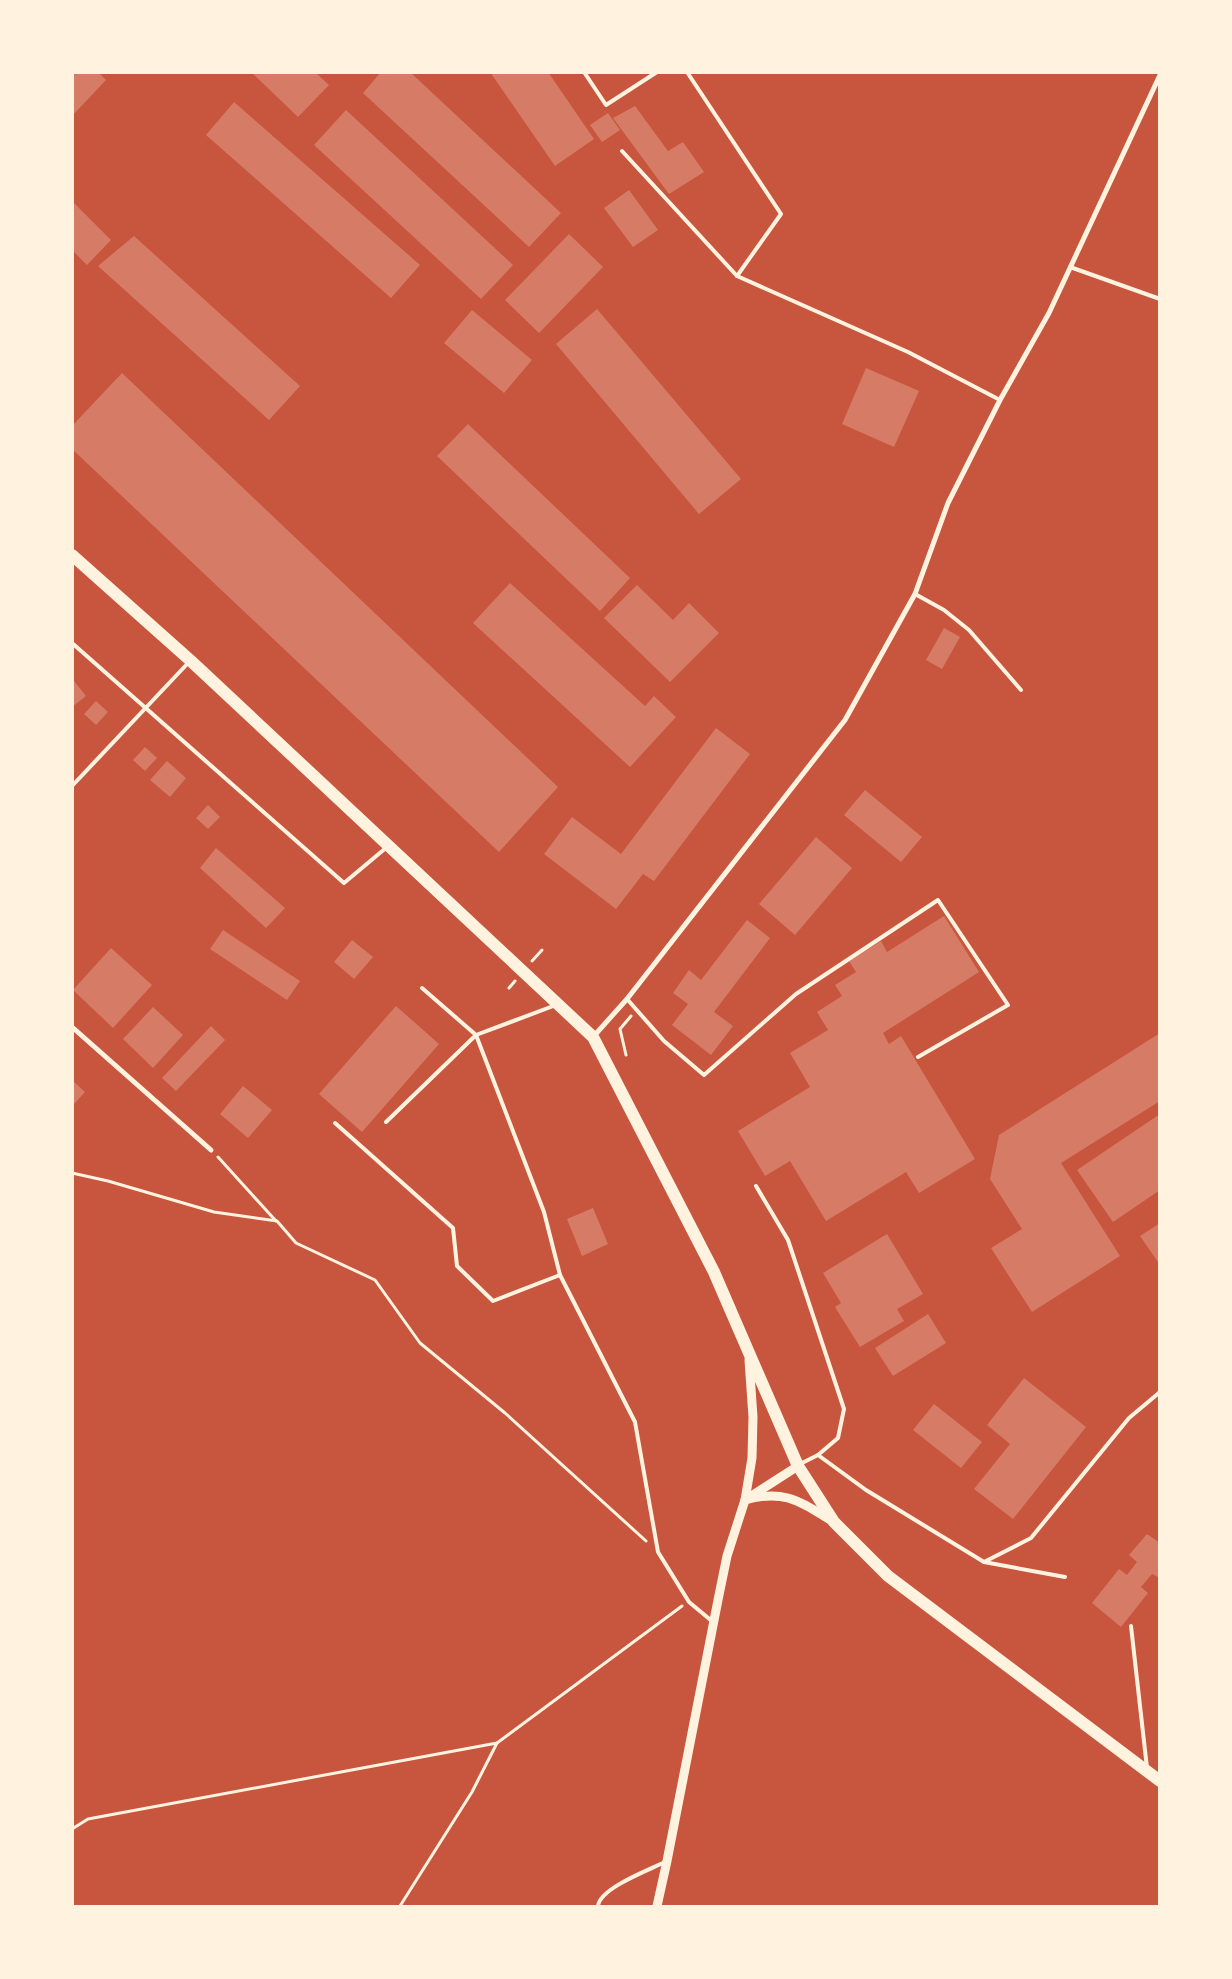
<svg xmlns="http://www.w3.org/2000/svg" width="1232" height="1979" font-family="'Noto Sans',sans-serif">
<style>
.building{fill:#d67c66}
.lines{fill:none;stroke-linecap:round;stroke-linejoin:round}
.path{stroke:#fff3e0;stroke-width:3}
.service{stroke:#fff3e0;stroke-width:4}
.minor{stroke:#fff3e0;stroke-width:5}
.tertiary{stroke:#fff3e0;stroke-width:9}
.primary{stroke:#fff3e0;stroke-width:12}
</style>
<rect width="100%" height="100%" fill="#c8553d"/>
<g class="building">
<path d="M72,72H98L106,80L72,116Z"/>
<path d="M251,72H315L329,85L298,117Z"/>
<path d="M381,72H410L561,213L529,247L363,93Z"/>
<path d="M490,72H548L594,139L555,166Z"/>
<path d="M234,102L420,265L391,298L206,135Z"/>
<path d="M635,106L668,151L683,142L704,172L669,194L613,118Z"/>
<path d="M346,110L513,265L481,299L314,145Z"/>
<path d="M608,113L620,130L602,142L590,125Z"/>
<path d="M629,190L658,230L633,247L604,208Z"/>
<path d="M72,201L111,240L87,265L72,250Z"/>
<path d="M569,234L603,267L539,333L505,300Z"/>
<path d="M134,236L300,386L269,420L98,266Z"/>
<path d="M597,309L741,479L699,514L556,344Z"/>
<path d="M472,310L532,360L504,393L444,343Z"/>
<path d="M866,368L919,391L894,447L842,424Z"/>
<path d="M122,373L558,787L499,852L72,449V426Z"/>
<path d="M468,424L630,578L600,611L437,456Z"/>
<path d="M510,583L645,706L654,696L676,717L630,767L473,623Z"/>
<path d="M637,585L673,620L689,603L719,633L670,682L604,618Z"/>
<path d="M944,628L960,637L942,669L926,660Z"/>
<path d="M74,681L86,696L72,707V682Z"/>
<path d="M96,701L108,712L96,725L84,714Z"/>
<path d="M716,728L750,754L654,881L643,874L616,909L544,854L572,817L621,854Z"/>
<path d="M145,747L157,758L145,771L133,760Z"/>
<path d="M167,761L186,778L170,797L150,780Z"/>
<path d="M865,790L922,837L901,862L844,815Z"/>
<path d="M208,805L220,817L208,829L196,818Z"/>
<path d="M816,837L852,868L795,935L759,904Z"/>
<path d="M216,848L285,908L266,928L200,868Z"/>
<path d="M944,916L979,972L883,1033L889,1044L901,1036L975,1159L919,1193L906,1172L826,1221L790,1161L765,1176L738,1131L810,1087L790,1053L828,1030L817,1012L842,996L835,985L856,972L849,961L881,941L887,952Z"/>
<path d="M747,920L770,938L714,1012L733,1026L711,1055L672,1025L688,1004L673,993L689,970L701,980Z"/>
<path d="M223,930L300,981L287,1000L210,949Z"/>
<path d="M352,940L373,957L354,979L334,962Z"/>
<path d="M111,948L152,985L113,1028L73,990Z"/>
<path d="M396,1006L439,1044L362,1132L319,1094Z"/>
<path d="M153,1007L183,1035L153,1068L123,1039Z"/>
<path d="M211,1026L225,1040L176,1091L162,1078Z"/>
<path d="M1160,1033V1101L1061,1163L1120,1256L1032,1312L991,1248L1022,1229L990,1179L999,1135Z"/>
<path d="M72,1080L85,1092L74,1104L72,1103Z"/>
<path d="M243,1086L272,1110L248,1138L220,1114Z"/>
<path d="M1160,1114V1190L1113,1222L1077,1170Z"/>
<path d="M593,1208L608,1244L582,1256L567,1219Z"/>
<path d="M1160,1223V1265L1140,1236Z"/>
<path d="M887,1234L923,1294L897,1309L904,1321L860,1347L835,1307L841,1303L823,1273Z"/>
<path d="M928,1314L946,1343L893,1376L875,1348Z"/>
<path d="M1024,1378L1086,1427L1013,1519L974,1489L1010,1444L987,1425Z"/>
<path d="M934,1404L982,1442L961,1468L913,1430Z"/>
<path d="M1147,1534L1160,1543V1578L1152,1574L1141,1587L1148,1593L1121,1627L1092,1603L1119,1569L1127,1575L1137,1562L1129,1555Z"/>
</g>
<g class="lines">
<g class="path">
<path d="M532,961L542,950"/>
<path d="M509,988L515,981"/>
<path d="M626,1055L620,1029L631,1016"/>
<path d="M218,1157L276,1221"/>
<path d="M72,1173L108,1181L214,1212L277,1221L296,1243L375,1280L420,1343L505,1413L646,1541"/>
<path d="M72,1829L88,1819L497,1743L682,1606"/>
<path d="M400,1906L472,1792L497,1743"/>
</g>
<g class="service">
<path d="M584,72L606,105L657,72"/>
<path d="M687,72L781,214L737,276L908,352L1000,400"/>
<path d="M622,151L737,276"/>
<path d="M1070,267L1160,299"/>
<path d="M915,594L944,610L969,630L1021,690"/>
<path d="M72,643L344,883L387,847"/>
<path d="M72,786L189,662"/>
<path d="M422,988L476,1035L544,1212L560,1275L635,1422L658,1552L689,1602L713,1622"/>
<path d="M627,999L664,1041L704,1075L796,994L938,900L1008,1005L918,1057"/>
<path d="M386,1122L476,1035L556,1005"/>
<path d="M335,1123L453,1228L457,1266L493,1301L560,1275"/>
<path d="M756,1186L788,1240L844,1409L838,1438L818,1455L800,1464"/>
<path d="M818,1455L866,1490L984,1562L1065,1577"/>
<path d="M984,1562L1031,1538L1129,1418L1160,1392"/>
<path d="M1131,1626L1147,1768"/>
<path d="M598,1906C600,1888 649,1870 665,1862"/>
</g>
<g class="minor">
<path d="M72,1027L211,1150"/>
<path d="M593,1037L627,999L845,720L915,594L948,503L1000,400L1049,313L1160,75"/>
</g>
<g class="tertiary">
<path d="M749,1360L753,1417L752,1458L745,1500C784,1489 799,1501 832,1521"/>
<path d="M657,1906L667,1861L718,1600L727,1556L745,1500L798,1466"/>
</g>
<path class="primary" d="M72,555L191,661L593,1037L714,1272L798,1466L834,1522L888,1576L1160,1781"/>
</g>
<rect width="1232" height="1979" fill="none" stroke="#fff3e0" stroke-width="148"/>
</svg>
